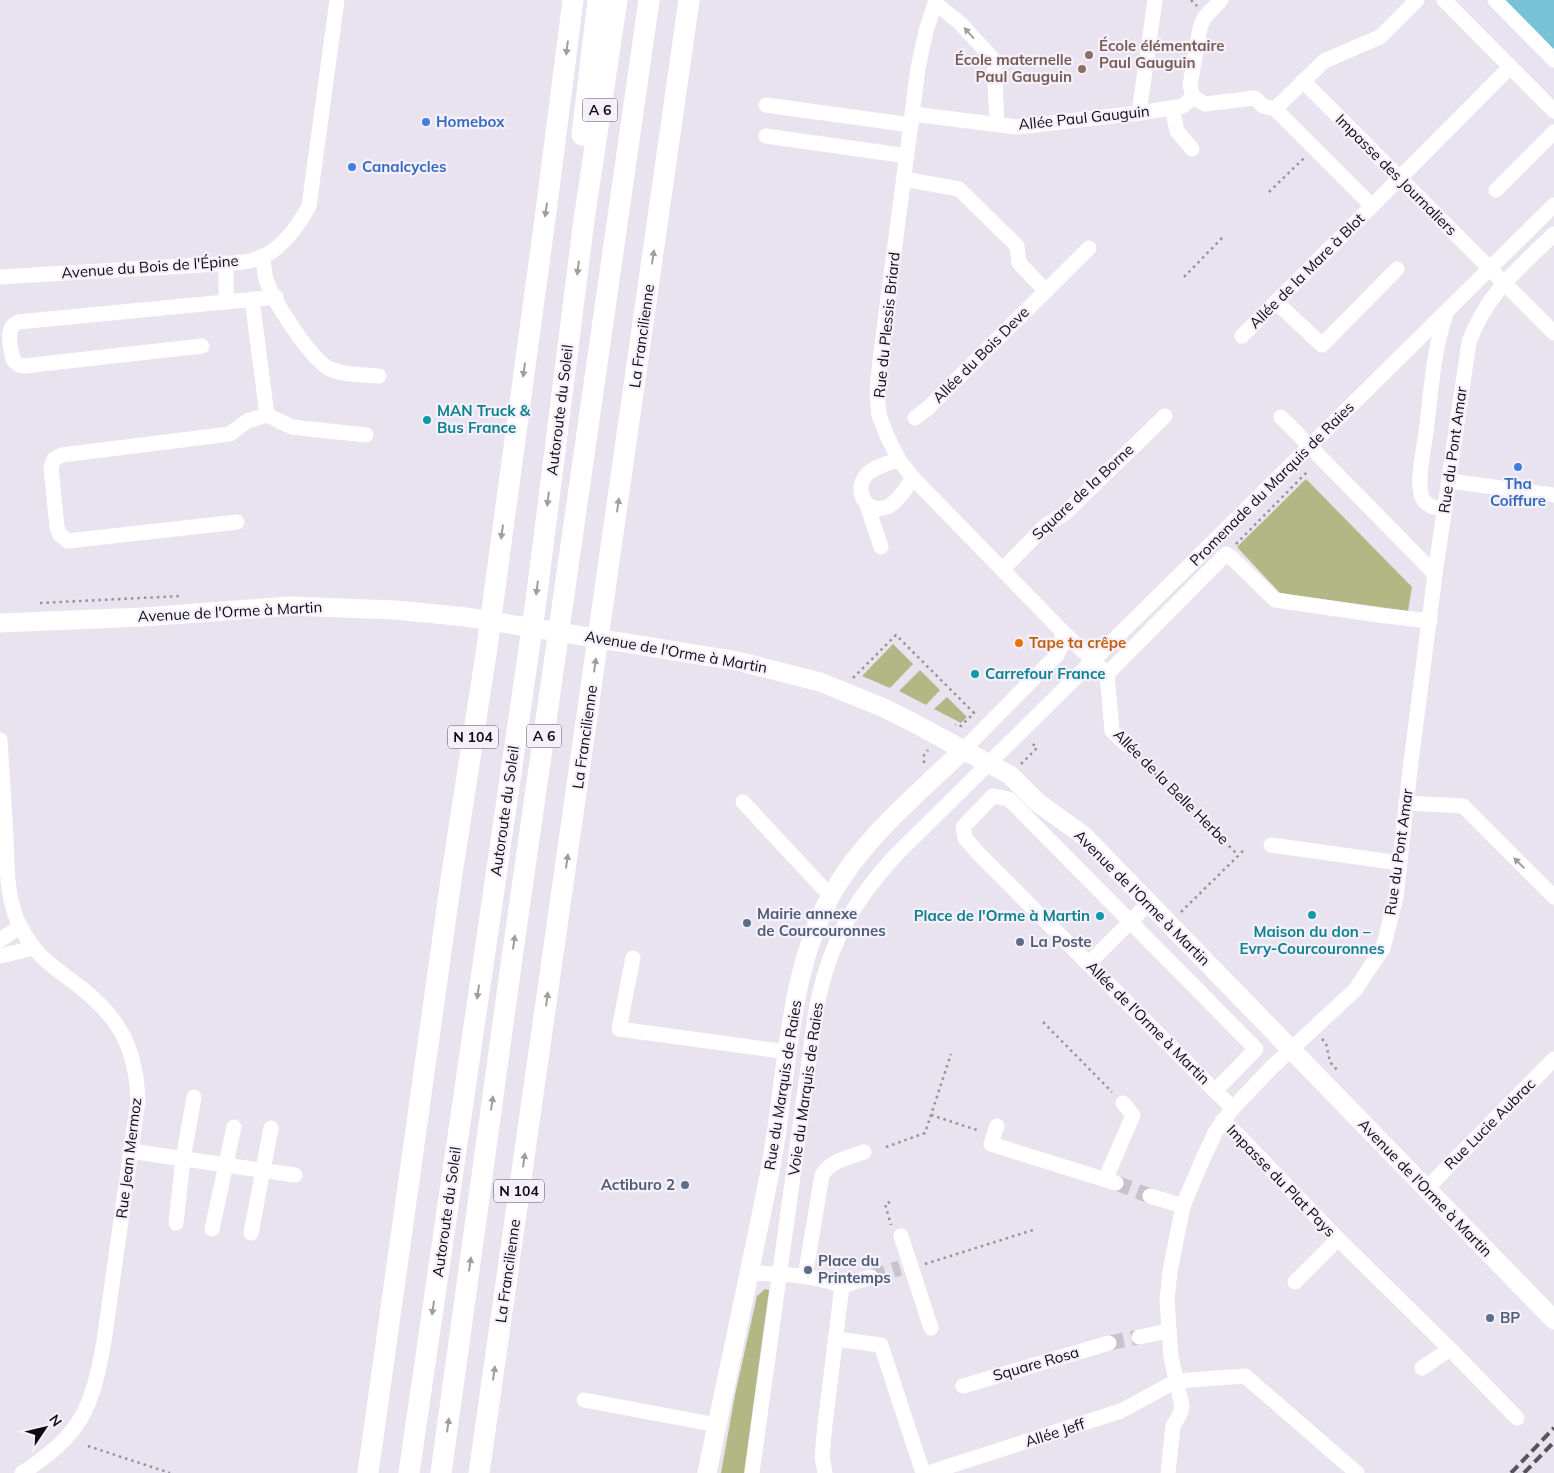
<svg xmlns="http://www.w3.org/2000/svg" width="1554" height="1473" font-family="Mulish,sans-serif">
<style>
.green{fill:#b3b784}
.water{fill:#77c2d5}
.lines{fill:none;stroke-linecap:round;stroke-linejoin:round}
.minor-tunnel{stroke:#c7c3cd;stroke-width:15;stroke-dasharray:15 8;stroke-linecap:butt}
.path{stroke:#96929a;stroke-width:2.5;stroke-dasharray:2.5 4;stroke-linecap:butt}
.minor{stroke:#fff;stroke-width:15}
.major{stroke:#fff;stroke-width:19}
.highway{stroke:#fff;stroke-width:21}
.rail{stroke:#56535a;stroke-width:4;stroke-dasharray:10 5;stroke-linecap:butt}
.oneway{fill:#9f9e9f}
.education-dot{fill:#8d6e63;stroke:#f5f0fb;stroke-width:2}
.shop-dot{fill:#3f7fe0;stroke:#f5f0fb;stroke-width:2}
.culture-dot{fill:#0f9aa8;stroke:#f5f0fb;stroke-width:2}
.food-dot{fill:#e8710a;stroke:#f5f0fb;stroke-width:2}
.service-dot{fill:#5c6f8a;stroke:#f5f0fb;stroke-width:2}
.labels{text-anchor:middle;stroke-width:4.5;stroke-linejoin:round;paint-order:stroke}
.shield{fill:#f5f0fb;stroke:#535056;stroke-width:1}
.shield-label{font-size:14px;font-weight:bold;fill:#0e0c10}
.education-label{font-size:15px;font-weight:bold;fill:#785e54;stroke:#f5f0fb;text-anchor:start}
.street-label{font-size:15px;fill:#0e0c10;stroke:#f5f0fb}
.shop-label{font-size:15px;font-weight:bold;fill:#366cbe;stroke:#f5f0fb;text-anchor:start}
.culture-label{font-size:15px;font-weight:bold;fill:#0d838f;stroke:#f5f0fb;text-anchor:start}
.food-label{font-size:15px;font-weight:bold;fill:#c56008;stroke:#f5f0fb;text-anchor:start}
.service-label{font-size:15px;font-weight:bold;fill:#4e5e75;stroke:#f5f0fb;text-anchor:start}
</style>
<rect width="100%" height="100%" fill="#e8e3ee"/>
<g class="green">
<path d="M1306,479L1412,587L1408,611L1280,593L1237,547Z"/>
<path d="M893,644L913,664L890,688L862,676Z"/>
<path d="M920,670L940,690L926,705L899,691Z"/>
<path d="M947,697L967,717L961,723L934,709Z"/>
<path d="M765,1289L769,1290L744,1473H721L735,1395L757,1296Z"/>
</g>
<path class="water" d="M1501,0H1554V53Z"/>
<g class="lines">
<g class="minor-tunnel">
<path d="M1116,1183L1150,1196"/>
<path d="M871,1277L900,1268"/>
<path d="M1109,1343L1139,1337"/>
</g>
<g class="path">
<path d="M1191,0L1197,6"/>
<path d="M1269,192L1304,158"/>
<path d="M1184,277L1223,237"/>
<path d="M1236,544L1308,471"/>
<path d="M40,603L181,596"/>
<path d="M853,678L896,635L974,713L961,726L955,725"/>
<path d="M1136,755L1238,855"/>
<path d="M924,763V755L928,750"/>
<path d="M1021,764L1037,748L1030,741"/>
<path d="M1181,912L1244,850"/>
<path d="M1043,1022L1112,1092"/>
<path d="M1322,1039L1326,1043L1330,1062L1338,1071"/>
<path d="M931,1115L980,1131"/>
<path d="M886,1147L925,1133L951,1054"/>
<path d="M890,1202L885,1204L891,1225"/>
<path d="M925,1264L1033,1230"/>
<path d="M88,1446L170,1473"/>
</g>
<g class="minor">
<path d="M936,0L926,31L918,68L880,360L877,392L879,415L887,436L899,460L913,478L1062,631L1107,674L1112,731L1127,745"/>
<path d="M1221,0L1204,18L1200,28L1190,85L1193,97L1205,104L1255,98L1263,106L1275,109L1372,206L1510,67"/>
<path d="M1444,0L1554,111"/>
<path d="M1495,0L1554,60"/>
<path d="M935,3L960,23L994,60L997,124"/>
<path d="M1303,81L1554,333"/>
<path d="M766,105L911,125"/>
<path d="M1172,108L1177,131L1192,149"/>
<path d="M1275,109L1324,61L1380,37L1417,0"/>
<path d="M1139,113L1155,0"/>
<path d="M913,114L1017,127L1139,113L1183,106L1193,97"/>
<path d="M766,136L907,156"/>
<path d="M904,179L959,189L1017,246L1019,263L1046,291"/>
<path d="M1496,190L1554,132"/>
<path d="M262,256C264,263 264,271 266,279C272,299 311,360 330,369C344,375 364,375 379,376"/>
<path d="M226,263V302"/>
<path d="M0,277L234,263C240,262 247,262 253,260C279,254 297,228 309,206L337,0"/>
<path d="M1276,302L1322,345L1397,269"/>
<path d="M1242,336L1372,206"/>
<path d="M202,346L24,366L19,365L13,360C11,347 4,329 18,322L276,297"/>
<path d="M267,415L292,427L366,435"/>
<path d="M1281,417L1435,574"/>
<path d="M915,418L928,408L1089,248"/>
<path d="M899,460C888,463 876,466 867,474C853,489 865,515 887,507C898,502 906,488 913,478"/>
<path d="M1449,481L1554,495"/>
<path d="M867,505L881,547"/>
<path d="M1445,509C1434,508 1424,506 1421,494C1417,479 1424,448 1426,432C1431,393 1433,351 1446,314"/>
<path d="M237,522L68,541L60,535L57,527L51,467L54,459L62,455L230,434L247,421L267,415L252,299"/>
<path d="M1002,570L1045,526L1064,514L1165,416"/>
<path d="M1107,674L1226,554L1232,558L1275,600L1378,615L1430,621"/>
<path d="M0,740C2,771 4,803 6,835C7,865 6,901 21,928C37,958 54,967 80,987C120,1018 136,1049 138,1100L104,1341C92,1409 82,1434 22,1473"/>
<path d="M964,749L1057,655L1062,645V631"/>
<path d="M743,802L823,888L832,894"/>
<path d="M1406,803L1463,806L1554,897"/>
<path d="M1271,845L1400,863"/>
<path d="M0,940L20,927"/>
<path d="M0,956L34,948"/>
<path d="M633,958L619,1029L788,1052"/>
<path d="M1088,964L1149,903"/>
<path d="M1215,1091L1256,1049L1009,799L993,796L963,827L965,838L978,853L1215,1091L1233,1108"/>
<path d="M1222,1121L1238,1135L1338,1239L1295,1282"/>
<path d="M997,1126L991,1144L1116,1183"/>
<path d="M130,1151L295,1175"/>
<path d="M1105,1180L1133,1115L1123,1103"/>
<path d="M1426,1189L1554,1059"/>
<path d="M1150,1196L1183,1206"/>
<path d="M176,1223L183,1159L194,1097"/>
<path d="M212,1229L234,1127"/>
<path d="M251,1233L271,1128"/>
<path d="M901,1236L931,1328"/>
<path d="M1338,1239L1450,1349L1517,1418"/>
<path d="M749,1273C781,1274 812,1274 842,1286"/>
<path d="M805,1277L822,1175C831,1160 848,1158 864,1152"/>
<path d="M842,1286L871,1277"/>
<path d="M1139,1337L1168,1331"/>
<path d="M836,1339L881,1345L923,1473"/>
<path d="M1422,1368L1450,1349"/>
<path d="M963,1386L1109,1343"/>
<path d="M584,1400L717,1425"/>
<path d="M752,1473L816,1010C829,944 852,902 897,854L1554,205"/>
<path d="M825,1473L822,1457L825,1424L842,1286"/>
<path d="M928,1473L1121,1411L1176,1381L1245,1376L1357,1473"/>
<path d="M1168,1473L1173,1426L1180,1414L1182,1406L1171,1357L1167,1301L1170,1271L1183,1206L1201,1163L1216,1131L1233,1108L1272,1067L1355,990L1383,948L1396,897L1410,770L1435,574L1469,342C1487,293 1518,269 1554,234"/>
</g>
<g class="major">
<path d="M0,623L143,617L291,606L395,610L466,617L737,661L820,682L884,708L912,722L1010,775L1037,802L1084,836L1554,1320"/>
<path d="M707,1473C728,1371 751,1268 771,1166C787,1079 788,968 833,892C865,836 918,794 964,749"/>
</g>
<g class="highway">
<path d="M582,135L598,0"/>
<path d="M368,1473L451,880L486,654L547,204L573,0"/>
<path d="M409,1473L536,601L584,220L617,0"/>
<path d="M441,1473L513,951L649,0"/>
<path d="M479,1473L689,0"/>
</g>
<g class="rail">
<path d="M1511,1473L1554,1428"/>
<path d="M1524,1473L1554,1442"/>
</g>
</g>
<defs><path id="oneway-solid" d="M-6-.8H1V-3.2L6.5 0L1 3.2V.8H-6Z" transform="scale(1.25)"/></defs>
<g class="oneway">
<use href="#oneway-solid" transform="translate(969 33) rotate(-132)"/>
<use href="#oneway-solid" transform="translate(567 48) rotate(97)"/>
<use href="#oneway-solid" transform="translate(546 210) rotate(98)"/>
<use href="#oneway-solid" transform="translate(653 257) rotate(-82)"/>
<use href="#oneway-solid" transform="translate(578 268) rotate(97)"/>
<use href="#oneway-solid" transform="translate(524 370) rotate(98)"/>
<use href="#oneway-solid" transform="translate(548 499) rotate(97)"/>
<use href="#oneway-solid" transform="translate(618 505) rotate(-82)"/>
<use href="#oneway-solid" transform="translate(502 532) rotate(98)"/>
<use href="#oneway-solid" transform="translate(537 588) rotate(97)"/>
<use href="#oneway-solid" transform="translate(595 665) rotate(-82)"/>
<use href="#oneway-solid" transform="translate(567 861) rotate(-82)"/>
<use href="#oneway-solid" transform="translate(1519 863) rotate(-135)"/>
<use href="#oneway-solid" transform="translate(514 942) rotate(-82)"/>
<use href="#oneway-solid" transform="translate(478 992) rotate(98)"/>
<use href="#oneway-solid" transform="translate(547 999) rotate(-82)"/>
<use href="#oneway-solid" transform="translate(492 1103) rotate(-82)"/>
<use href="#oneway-solid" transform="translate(524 1160) rotate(-82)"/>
<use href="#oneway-solid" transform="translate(470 1264) rotate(-82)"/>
<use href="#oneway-solid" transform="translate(433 1308) rotate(98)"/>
<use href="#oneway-solid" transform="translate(494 1373) rotate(-82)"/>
<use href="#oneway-solid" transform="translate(448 1425) rotate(-82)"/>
</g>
<g class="education-dot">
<circle cx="1089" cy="55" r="5"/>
<circle cx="1082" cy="69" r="5"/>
</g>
<g class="shop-dot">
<circle cx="426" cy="122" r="5"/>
<circle cx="352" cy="167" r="5"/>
<circle cx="1518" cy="467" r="5"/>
</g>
<g class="culture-dot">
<circle cx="427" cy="420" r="5"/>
<circle cx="975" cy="674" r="5"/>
<circle cx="1312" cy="915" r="5"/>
<circle cx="1100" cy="916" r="5"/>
</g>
<circle class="food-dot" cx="1019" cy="643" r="5"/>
<g class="service-dot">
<circle cx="747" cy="923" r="5"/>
<circle cx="1020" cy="942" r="5"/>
<circle cx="685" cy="1185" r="5"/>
<circle cx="808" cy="1270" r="5"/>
<circle cx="1490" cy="1318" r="5"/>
</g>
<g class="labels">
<g class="shield">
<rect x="582.5" y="98.5" width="35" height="23" rx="4"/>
<rect x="526.5" y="724.5" width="35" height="23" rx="4"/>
<rect x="448" y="725.5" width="50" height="23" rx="4"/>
<rect x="494" y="1179.5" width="50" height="23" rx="4"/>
</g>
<g class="shield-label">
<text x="600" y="115">A 6</text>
<text x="544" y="741">A 6</text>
<text x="473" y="742">N 104</text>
<text x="519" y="1196">N 104</text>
</g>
<g class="education-label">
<text x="1099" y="51">École élémentaire<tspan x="1099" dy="17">Paul Gauguin</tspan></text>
<text x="1072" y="65" text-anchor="end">École maternelle<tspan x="1072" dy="17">Paul Gauguin</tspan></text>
</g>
<g class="street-label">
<text transform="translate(1084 118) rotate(-6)" y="5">Allée Paul Gauguin</text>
<text transform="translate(1396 175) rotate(45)" y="5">Impasse des Journaliers</text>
<text transform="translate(150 267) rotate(-4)" y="5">Avenue du Bois de l'Épine</text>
<text transform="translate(1307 271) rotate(-45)" y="5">Allée de la Mare à Blot</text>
<text transform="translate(887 325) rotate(-84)" y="5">Rue du Plessis Briard</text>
<text transform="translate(642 336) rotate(-82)" y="5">La Francilienne</text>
<text transform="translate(981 355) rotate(-45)" y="5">Allée du Bois Deve</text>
<text transform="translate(560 410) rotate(-83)" y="5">Autoroute du Soleil</text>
<text transform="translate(1453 450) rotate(-82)" y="5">Rue du Pont Amar</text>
<text transform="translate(1272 484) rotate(-45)" y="5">Promenade du Marquis de Raies</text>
<text transform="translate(1083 492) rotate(-43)" y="5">Square de la Borne</text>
<text transform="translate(230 612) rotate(-3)" y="5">Avenue de l'Orme à Martin</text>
<text transform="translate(676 652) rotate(10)" y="5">Avenue de l'Orme à Martin</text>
<text transform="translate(585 737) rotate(-82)" y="5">La Francilienne</text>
<text transform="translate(1171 787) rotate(45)" y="5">Allée de la Belle Herbe</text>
<text transform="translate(505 811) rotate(-82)" y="5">Autoroute du Soleil</text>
<text transform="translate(1399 852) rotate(-82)" y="5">Rue du Pont Amar</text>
<text transform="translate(1142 898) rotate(45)" y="5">Avenue de l'Orme à Martin</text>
<text transform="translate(1148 1023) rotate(45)" y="5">Allée de l'Orme à Martin</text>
<text transform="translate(783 1085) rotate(-81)" y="5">Rue du Marquis de Raies</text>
<text transform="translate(806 1089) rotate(-82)" y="5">Voie du Marquis de Raies</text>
<text transform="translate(1490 1124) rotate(-45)" y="5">Rue Lucie Aubrac</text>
<text transform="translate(129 1158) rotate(-83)" y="5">Rue Jean Mermoz</text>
<text transform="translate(1281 1181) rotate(46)" y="5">Impasse du Plat Pays</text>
<text transform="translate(1425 1188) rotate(46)" y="5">Avenue de l'Orme à Martin</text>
<text transform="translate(447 1212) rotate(-82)" y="5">Autoroute du Soleil</text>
<text transform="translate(508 1271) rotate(-82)" y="5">La Francilienne</text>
<text transform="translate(1036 1364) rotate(-16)" y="5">Square Rosa</text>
<text transform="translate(1055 1433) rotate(-18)" y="5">Allée Jeff</text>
</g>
<g class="shop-label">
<text x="436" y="127">Homebox</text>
<text x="362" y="172">Canalcycles</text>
<text x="1518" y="489" text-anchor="middle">Tha<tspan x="1518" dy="17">Coiffure</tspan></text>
</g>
<g class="culture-label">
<text x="437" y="416">MAN Truck &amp;<tspan x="437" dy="17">Bus France</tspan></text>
<text x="985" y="679">Carrefour France</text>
<text x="1090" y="921" text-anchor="end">Place de l'Orme à Martin</text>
<text x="1312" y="937" text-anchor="middle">Maison du don –<tspan x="1312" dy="17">Evry-Courcouronnes</tspan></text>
</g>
<g class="food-label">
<text x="1029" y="648">Tape ta crêpe</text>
</g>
<g class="service-label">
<text x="757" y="919">Mairie annexe<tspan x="757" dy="17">de Courcouronnes</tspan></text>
<text x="1030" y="947">La Poste</text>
<text x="675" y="1190" text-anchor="end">Actiburo 2</text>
<text x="818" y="1266">Place du<tspan x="818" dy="17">Printemps</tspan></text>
<text x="1500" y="1323">BP</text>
</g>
</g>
<g transform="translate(45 1428) rotate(55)" stroke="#f5f0fb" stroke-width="4" paint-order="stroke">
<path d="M0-4L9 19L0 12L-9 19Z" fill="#0e0c10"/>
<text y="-8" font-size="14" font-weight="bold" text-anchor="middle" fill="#0e0c10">N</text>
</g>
</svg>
